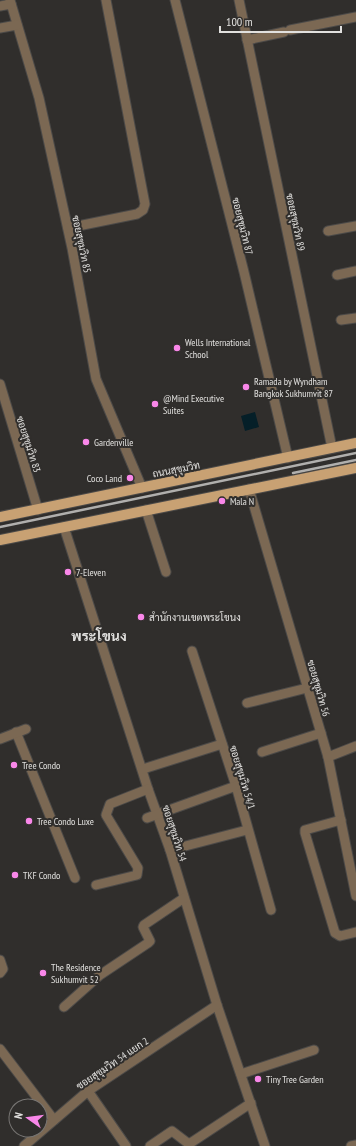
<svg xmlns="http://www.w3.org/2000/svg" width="356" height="1146" font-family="'PT Sans Narrow',Sarabun,sans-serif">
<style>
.water{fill:#051f28}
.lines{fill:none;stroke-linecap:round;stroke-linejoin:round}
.minor-casing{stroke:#4c4a48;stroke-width:11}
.major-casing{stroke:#4c4a48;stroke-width:12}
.minor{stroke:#7b6853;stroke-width:9}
.major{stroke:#c8a173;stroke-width:10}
.rail{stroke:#b0afad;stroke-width:2.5}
.poi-dot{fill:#f987e9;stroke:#302e2c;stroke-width:1.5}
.labels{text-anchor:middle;stroke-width:4;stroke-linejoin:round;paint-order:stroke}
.street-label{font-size:10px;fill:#e1e0de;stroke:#302e2c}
.poi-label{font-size:10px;fill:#e1e0de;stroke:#302e2c;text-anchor:start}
.district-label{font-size:14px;font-weight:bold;fill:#e1e0de;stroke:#302e2c}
</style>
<rect width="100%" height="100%" fill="#302e2c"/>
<path class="water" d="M255,412L259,427L245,431L241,416Z"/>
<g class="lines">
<g class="minor-casing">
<g id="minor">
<path d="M10,0L39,98L72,248L96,379L142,488"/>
<path d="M175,0L244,272L288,458"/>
<path d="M239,0L332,448"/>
<path d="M0,6L11,4"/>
<path d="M0,28L17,25"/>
<path d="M290,30L356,17"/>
<path d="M247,40L284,32"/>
<path d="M68,228L137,214L143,210L145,204L106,0"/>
<path d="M328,231L356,226"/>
<path d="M337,275L356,271"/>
<path d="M341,320L356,318"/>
<path d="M0,384L38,510"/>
<path d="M249,489L328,757L356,896"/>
<path d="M146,510L166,572"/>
<path d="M64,527L148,789L170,850L217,1005L265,1146"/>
<path d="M192,651L236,786L271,910"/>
<path d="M247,703L307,688"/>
<path d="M16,732L75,878"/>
<path d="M0,739L26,729"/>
<path d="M262,752L321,733"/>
<path d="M328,757L356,746"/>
<path d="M143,769L222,744"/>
<path d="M147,818L236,786"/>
<path d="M341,820L305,830V833L335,933L340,936L356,932"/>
<path d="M170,850L247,830"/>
<path d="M96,885L137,875L138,868L106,815L110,804L148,789"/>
<path d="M0,960L3,969L0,973"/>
<path d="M64,1007L100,975L148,943L150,941L143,927L144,925L184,898"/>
<path d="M0,1049L54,1120"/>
<path d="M241,1074L314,1050"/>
<path d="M88,1091L126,1146"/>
<path d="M24,1146L88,1091L217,1005"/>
<path d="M150,1146L172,1131L189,1144L251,1103"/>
<path d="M351,1146L356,1145"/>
</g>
</g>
<g class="major-casing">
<g id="major">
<path d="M0,517L356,443"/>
<path d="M0,540L356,468"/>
</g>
</g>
<use href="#minor" class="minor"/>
<use href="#major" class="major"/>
<g class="rail">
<path d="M293,473L356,460"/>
<path d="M0,527L356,453"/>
</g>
</g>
<g class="poi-dot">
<circle cx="177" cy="348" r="4"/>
<circle cx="246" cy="387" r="4"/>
<circle cx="155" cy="404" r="4"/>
<circle cx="86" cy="442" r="4"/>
<circle cx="130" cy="478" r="4"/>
<circle cx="222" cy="501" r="4"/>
<circle cx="68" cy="572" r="4"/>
<circle cx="141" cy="617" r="4"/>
<circle cx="14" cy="765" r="4"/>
<circle cx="29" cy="821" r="4"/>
<circle cx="15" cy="875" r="4"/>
<circle cx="43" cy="973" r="4"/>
<circle cx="258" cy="1079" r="4"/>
</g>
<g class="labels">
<g class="street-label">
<text transform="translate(296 222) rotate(78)" y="4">ซอยสุขุมวิท 89</text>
<text transform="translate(243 226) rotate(76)" y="4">ซอยสุขุมวิท 87</text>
<text transform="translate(82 244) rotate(78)" y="4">ซอยสุขุมวิท 85</text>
<text transform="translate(29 444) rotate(72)" y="4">ซอยสุขุมวิท 83</text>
<text transform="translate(176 469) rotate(-11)" y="4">ถนนสุขุมวิท</text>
<text transform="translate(319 688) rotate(74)" y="4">ซอยสุขุมวิท 56</text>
<text transform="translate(243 777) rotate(73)" y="4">ซอยสุขุมวิท 54/1</text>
<text transform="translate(175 833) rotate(72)" y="4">ซอยสุขุมวิท 54</text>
<text transform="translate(112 1063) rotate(-34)" y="4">ซอยสุขุมวิท 54 แยก 2</text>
</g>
<g class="poi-label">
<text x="185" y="346">Wells International<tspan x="185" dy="12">School</tspan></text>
<text x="254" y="385">Ramada by Wyndham<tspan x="254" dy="12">Bangkok Sukhumvit 87</tspan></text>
<text x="163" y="402">@Mind Executive<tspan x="163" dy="12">Suites</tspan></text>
<text x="94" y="446">Gardenville</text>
<text x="122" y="482" text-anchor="end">Coco Land</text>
<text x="230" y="505">Mala N</text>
<text x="76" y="576">7-Eleven</text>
<text x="149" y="621">สำนักงานเขตพระโขนง</text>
<text x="22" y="769">Tree Condo</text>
<text x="37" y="825">Tree Condo Luxe</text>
<text x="23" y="879">TKF Condo</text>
<text x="51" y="971">The Residence<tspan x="51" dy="12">Sukhumvit 52</tspan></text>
<text x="266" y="1083">Tiny Tree Garden</text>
</g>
<g class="district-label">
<text x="99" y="641">พระโขนง</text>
</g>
</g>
<g transform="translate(28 1118) rotate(284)"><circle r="19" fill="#302e2c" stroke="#777573"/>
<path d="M0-3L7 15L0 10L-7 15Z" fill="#f987e9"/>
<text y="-6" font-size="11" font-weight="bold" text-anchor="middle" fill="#e1e0de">N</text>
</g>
<path d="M220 26v6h121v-6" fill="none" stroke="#e1e0de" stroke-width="2"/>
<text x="226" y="26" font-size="12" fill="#e1e0de" stroke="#302e2c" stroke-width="3" paint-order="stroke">100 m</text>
</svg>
